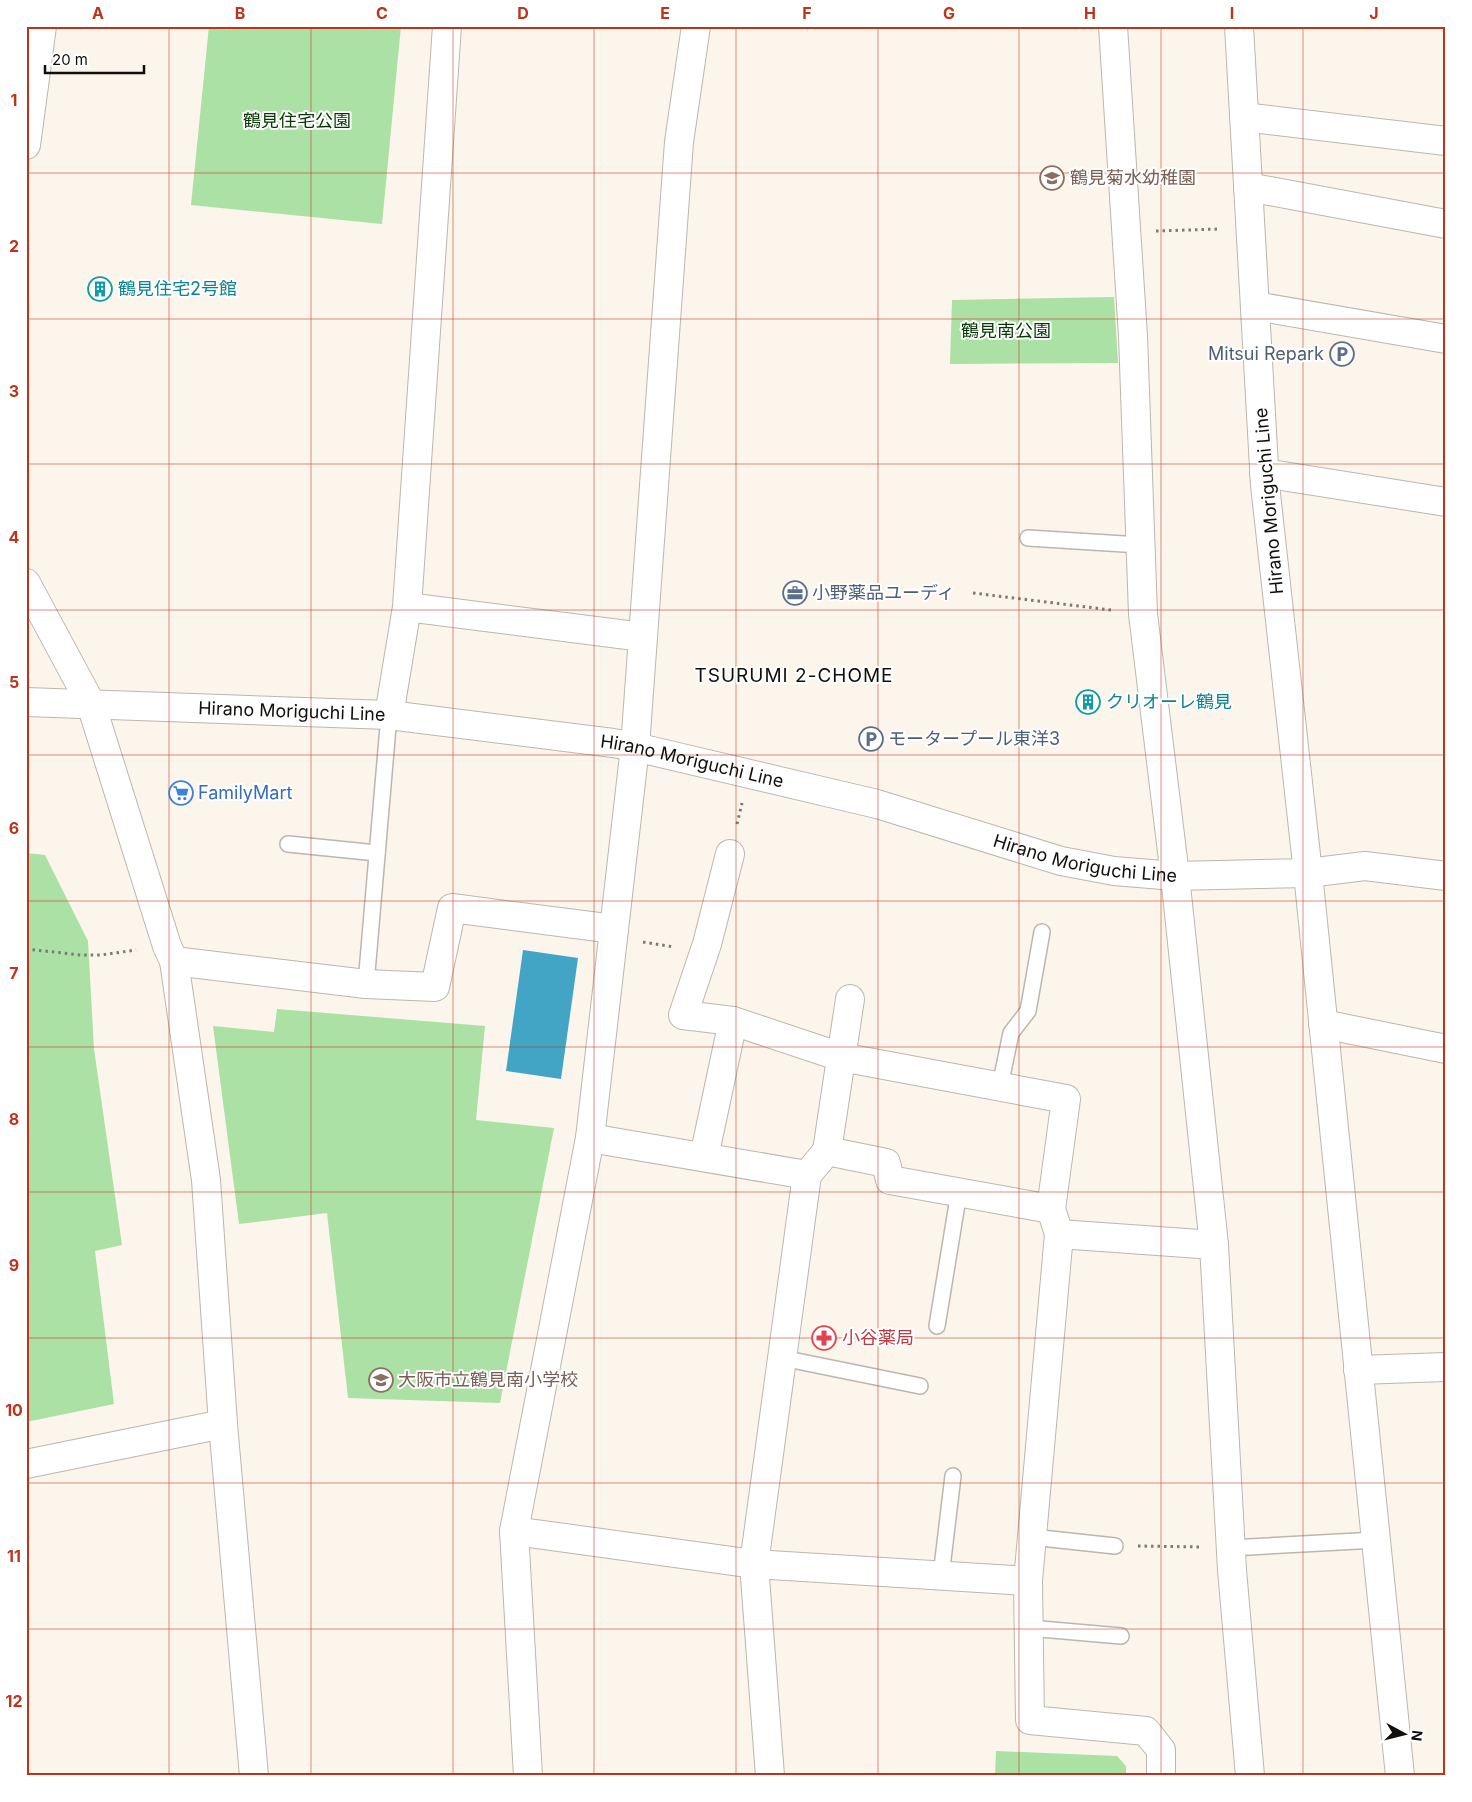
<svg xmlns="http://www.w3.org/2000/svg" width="1472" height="1802" font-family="Inter,'Noto Sans JP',sans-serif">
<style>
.green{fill:#abe1a5}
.water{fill:#43a5c5}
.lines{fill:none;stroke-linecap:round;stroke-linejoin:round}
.service-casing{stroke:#bcb7ae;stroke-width:18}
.minor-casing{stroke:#bcb7ae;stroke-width:30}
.tertiary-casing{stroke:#bcb7ae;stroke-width:30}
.secondary-casing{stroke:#bcb7ae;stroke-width:30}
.path{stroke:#7d7a74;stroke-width:3;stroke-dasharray:2.5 4;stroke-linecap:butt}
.service{stroke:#fff;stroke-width:15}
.minor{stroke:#fff;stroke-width:28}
.tertiary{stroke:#fff;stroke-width:28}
.secondary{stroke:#fff;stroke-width:28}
.grid{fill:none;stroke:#bf331c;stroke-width:1;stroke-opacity:0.55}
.labels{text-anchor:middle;stroke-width:4;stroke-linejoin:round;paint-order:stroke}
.park-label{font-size:18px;fill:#063804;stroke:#fff}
.education-label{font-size:18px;fill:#785e54;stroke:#fff;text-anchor:start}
.culture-label{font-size:18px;fill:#0d838f;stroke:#fff;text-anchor:start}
.service-label{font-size:18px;fill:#4e5e75;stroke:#fff;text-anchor:start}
.street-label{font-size:18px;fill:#100f0c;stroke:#fff}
.shop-label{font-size:18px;fill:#366cbe;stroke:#fff;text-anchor:start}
.health-label{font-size:18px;fill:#be3a42;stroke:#fff;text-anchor:start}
.neighbourhood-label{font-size:19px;letter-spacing:1px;fill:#100f0c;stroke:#fff}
.neatline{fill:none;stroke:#bf331c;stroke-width:2}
.grid-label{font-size:16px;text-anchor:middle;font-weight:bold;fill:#bf331c}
</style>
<rect width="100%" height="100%" fill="#fbf5ec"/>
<g class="green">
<path d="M209,26H401L382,224L191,205Z"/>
<path d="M1114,297L1118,363L950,364L952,300Z"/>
<path d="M26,853L45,855L88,941L94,1049L122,1245L95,1251L114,1404L26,1422Z"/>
<path d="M277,1009L485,1026L476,1120L554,1128L500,1403L348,1398L327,1213L239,1224L213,1026L274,1032Z"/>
<path d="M996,1751L1117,1756L1126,1766V1776H995Z"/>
</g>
<path class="water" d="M523,950L578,958L561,1079L506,1071Z"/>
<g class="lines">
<g class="service-casing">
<g id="service">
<path d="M1028,538L1140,545"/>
<path d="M288,844L377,853"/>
<path d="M366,984L389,715"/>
<path d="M1000,1086L1011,1033L1028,1011L1042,932"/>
<path d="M937,1326L959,1192"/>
<path d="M782,1358L920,1386"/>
<path d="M1032,1537L1115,1546"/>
<path d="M1231,1548L1376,1540"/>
<path d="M941,1576L953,1476"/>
<path d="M1029,1628L1121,1636"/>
</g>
</g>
<g class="minor-casing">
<g id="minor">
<path d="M1113,26L1133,336L1143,614L1175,876L1214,1245L1232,1570L1250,1776"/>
<path d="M1244,117L1446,141"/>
<path d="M26,145L42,26"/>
<path d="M1248,187L1446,224"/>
<path d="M1255,306L1446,339"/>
<path d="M1264,473L1446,502"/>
<path d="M26,583L91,704L167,946L174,961L206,1180L223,1424L254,1776"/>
<path d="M407,607L643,637"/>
<path d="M389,715L407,607L447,26"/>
<path d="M730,854L707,944L683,1015L733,1021L841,1057L1066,1099L1051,1209"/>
<path d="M1308,873L1365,866L1446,876"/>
<path d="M174,961L366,984L435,987L452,908L614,929"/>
<path d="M1323,1024L1446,1049"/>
<path d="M590,1138L807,1175L827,1151L886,1163L890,1180L1051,1209L1059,1234L1028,1581L1030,1720L1146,1731L1161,1750V1776"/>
<path d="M827,1151L850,999"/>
<path d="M704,1157L733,1021"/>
<path d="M1059,1234L1214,1245"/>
<path d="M1358,1370L1446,1367"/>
<path d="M26,1464L223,1424"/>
<path d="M514,1531L754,1564L1028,1581"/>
<path d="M528,1776L514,1531L590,1138L635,747L679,142L696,26"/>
<path d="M770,1776L754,1564L807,1175"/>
</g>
</g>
<g class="tertiary-casing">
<path id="tertiary" d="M1308,873L1400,1776"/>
</g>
<g class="secondary-casing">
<g id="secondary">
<path id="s1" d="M26,702L389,715L613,743L635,747L877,804L1061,861L1114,871L1175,876L1308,873L1265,485L1239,26"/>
</g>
</g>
<g class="path">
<path d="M1156,231L1219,229"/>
<path d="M973,593L1111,610"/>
<path d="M737,824L742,803"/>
<path d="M643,942L674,947"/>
<path d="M26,949L81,955H101L136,950"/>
<path d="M1138,1546L1202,1547"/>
</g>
<use href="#service" class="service"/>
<use href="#minor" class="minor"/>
<use href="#tertiary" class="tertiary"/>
<use href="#secondary" class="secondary"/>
</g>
<path class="grid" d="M169,26V1776M311,26V1776M453,26V1776M594,26V1776M736,26V1776M878,26V1776M1019,26V1776M1161,26V1776M1303,26V1776M26,173H1446M26,319H1446M26,464H1446M26,610H1446M26,755H1446M26,901H1446M26,1047H1446M26,1192H1446M26,1338H1446M26,1483H1446M26,1629H1446"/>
<defs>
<g id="school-ring" transform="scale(1.25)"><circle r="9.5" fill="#fff" stroke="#8d6e63" stroke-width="1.5"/><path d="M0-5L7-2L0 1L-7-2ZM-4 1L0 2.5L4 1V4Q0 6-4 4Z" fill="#8d6e63"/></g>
<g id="building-ring" transform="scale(1.25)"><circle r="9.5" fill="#fff" stroke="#0f9aa8" stroke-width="1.5"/><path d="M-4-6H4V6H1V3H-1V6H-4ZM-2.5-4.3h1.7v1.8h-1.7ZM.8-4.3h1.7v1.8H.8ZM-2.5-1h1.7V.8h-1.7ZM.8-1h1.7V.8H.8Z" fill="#0f9aa8"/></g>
<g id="parking-ring" transform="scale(1.25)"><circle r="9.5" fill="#fff" stroke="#5c6f8a" stroke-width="1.5"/><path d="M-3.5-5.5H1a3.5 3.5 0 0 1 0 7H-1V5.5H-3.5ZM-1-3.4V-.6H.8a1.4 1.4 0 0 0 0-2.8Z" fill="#5c6f8a"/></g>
<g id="office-ring" transform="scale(1.25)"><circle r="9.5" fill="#fff" stroke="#5c6f8a" stroke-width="1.5"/><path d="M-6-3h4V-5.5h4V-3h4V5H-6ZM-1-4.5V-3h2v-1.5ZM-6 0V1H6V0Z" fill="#5c6f8a"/></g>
<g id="supermarket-ring" transform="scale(1.25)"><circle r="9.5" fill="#fff" stroke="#3f7fe0" stroke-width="1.5"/><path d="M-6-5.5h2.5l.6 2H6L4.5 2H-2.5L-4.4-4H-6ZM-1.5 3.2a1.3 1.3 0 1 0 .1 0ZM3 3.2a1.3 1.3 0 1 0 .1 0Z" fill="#3f7fe0"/></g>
<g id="pharmacy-ring" transform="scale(1.25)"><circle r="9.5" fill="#fff" stroke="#e0444e" stroke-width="1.5"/><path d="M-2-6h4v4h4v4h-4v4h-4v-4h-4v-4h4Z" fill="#e0444e"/></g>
</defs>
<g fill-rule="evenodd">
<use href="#school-ring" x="1052" y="178"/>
<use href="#building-ring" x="100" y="289"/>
<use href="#parking-ring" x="1342" y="354"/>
<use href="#office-ring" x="795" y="593"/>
<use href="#building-ring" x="1088" y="702"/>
<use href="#parking-ring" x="871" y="739"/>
<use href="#supermarket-ring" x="181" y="793"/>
<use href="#pharmacy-ring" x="824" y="1338"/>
<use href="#school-ring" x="381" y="1380"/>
</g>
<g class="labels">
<g class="park-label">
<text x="297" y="127">鶴見住宅公園</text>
<text x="1006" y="337">鶴見南公園</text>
</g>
<g class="education-label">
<text x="1070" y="184">鶴見菊水幼稚園</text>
<text x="398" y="1386">大阪市立鶴見南小学校</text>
</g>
<g class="culture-label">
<text x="118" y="295">鶴見住宅2号館</text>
<text x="1106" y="708">クリオーレ鶴見</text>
</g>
<g class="service-label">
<text x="1324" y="360" text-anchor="end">Mitsui Repark</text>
<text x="812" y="599">小野薬品ユーディ</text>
<text x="888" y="745">モータープール東洋3</text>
</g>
<g class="street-label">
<text transform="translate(1269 501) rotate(-95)" y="6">Hirano Moriguchi Line</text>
<text dy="6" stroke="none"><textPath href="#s1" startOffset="266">Hirano Moriguchi Line</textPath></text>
<text dy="6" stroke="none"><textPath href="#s1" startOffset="670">Hirano Moriguchi Line</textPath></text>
<text dy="6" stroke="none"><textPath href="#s1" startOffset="1076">Hirano Moriguchi Line</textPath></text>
</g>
<g class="shop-label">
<text x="198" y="799">FamilyMart</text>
</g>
<g class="health-label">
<text x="842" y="1344">小谷薬局</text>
</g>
<g class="neighbourhood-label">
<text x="794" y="682">TSURUMI 2-CHOME</text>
</g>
</g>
<rect width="1472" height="1802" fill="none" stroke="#ffffff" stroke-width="55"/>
<g transform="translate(1404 1734) rotate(97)" stroke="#ffffff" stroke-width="4" paint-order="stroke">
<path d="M0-4L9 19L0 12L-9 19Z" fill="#100f0c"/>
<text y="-8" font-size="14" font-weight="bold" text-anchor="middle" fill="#100f0c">N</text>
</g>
<path d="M45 65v8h99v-8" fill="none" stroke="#100f0c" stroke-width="2.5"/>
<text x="52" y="65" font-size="15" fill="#100f0c" stroke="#ffffff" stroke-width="4" paint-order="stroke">20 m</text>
<rect x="28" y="28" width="1416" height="1746" class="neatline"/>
<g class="grid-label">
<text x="98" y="19">A</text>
<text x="240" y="19">B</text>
<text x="382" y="19">C</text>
<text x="523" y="19">D</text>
<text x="665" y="19">E</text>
<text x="807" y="19">F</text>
<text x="949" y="19">G</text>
<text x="1090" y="19">H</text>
<text x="1232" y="19">I</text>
<text x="1374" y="19">J</text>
<text x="14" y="106">1</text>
<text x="14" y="252">2</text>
<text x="14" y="397">3</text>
<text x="14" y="543">4</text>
<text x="14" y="688">5</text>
<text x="14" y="834">6</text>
<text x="14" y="979">7</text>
<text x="14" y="1125">8</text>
<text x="14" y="1271">9</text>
<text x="14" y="1416">10</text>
<text x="14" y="1562">11</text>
<text x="14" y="1707">12</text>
</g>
</svg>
